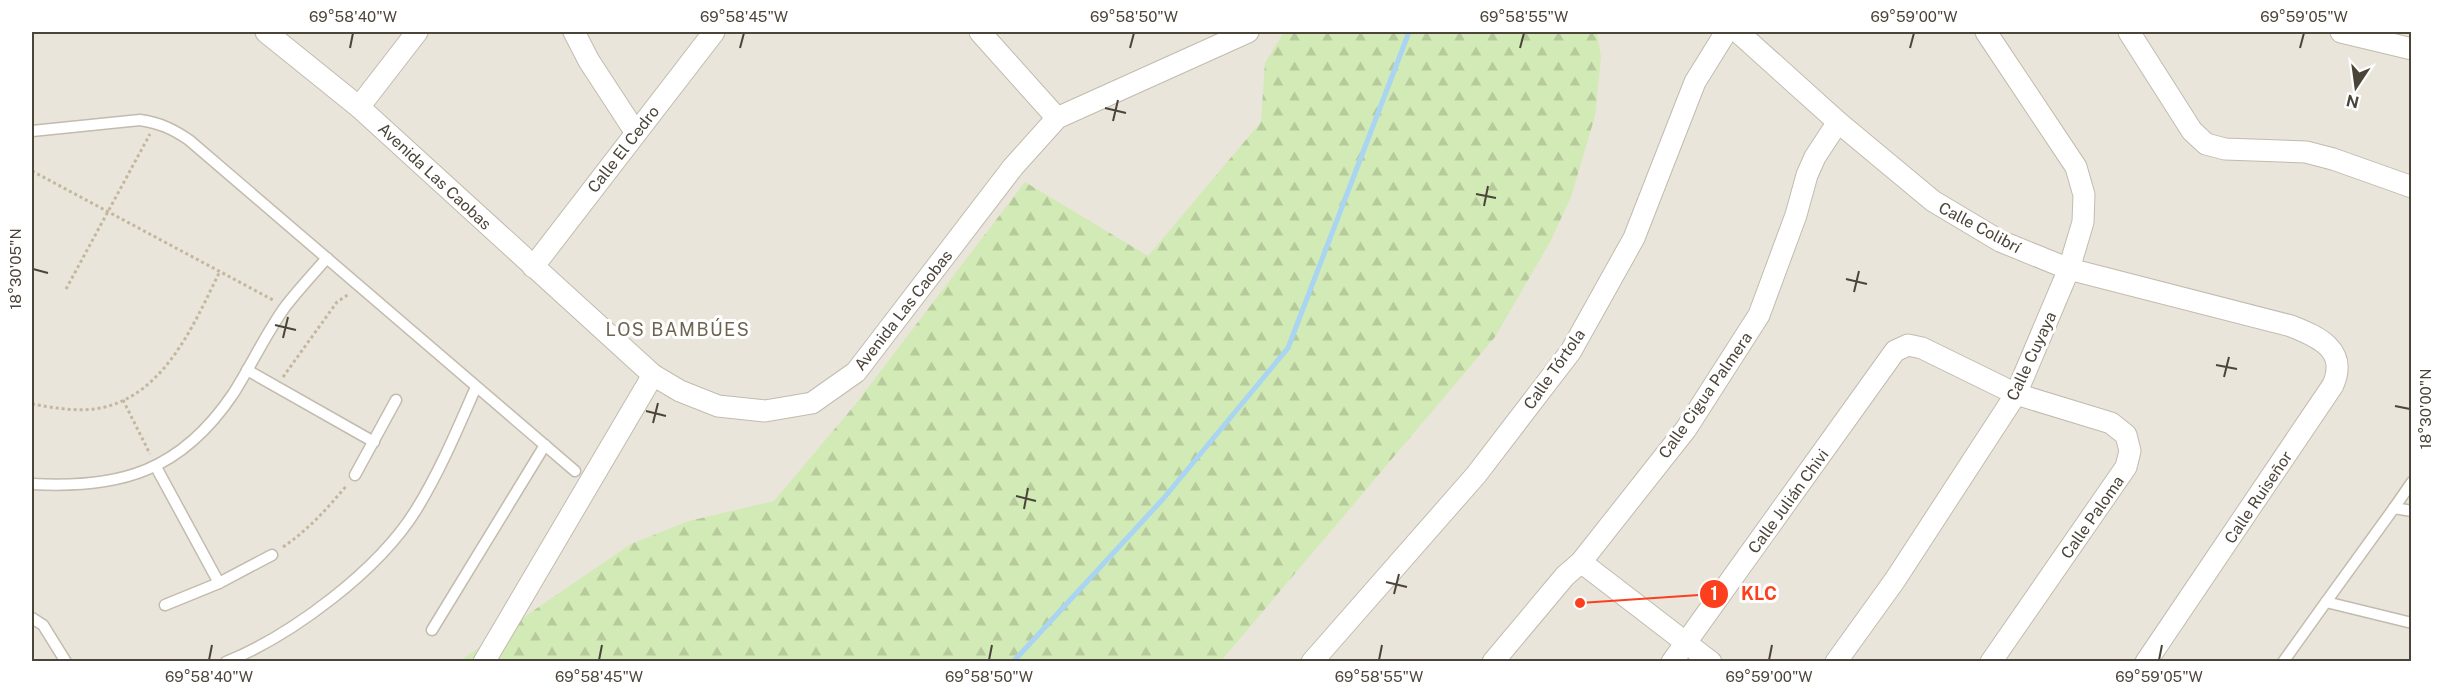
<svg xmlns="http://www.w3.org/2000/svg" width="2443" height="693" font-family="'Public Sans',sans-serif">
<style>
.residential{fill:#eae5da}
.forest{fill:url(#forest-firs)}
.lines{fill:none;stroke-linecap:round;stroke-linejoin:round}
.stream{stroke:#a9d4f2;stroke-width:5}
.service-casing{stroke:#c2bbae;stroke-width:13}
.minor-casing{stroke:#c2bbae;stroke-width:23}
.path{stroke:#c4b79f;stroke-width:3;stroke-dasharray:3 3;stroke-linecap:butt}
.service{stroke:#fff;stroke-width:10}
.minor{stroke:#fff;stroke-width:21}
.ticks{fill:none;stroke:#4b4439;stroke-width:2}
.labels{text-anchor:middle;stroke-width:6;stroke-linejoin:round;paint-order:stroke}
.street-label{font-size:16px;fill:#4b4439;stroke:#fff}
.neighbourhood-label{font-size:18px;letter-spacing:1.5px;fill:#6e6250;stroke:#fff}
.leader{fill:none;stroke:#fc3f1d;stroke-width:2}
.callout-dot{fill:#fc3f1d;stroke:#fff;stroke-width:2}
.mark-label{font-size:18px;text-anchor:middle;font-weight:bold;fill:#fff}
.callout-label{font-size:18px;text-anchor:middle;font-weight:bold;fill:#fc3f1d;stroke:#fff;stroke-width:6;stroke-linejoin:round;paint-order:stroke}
.neatline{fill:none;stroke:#4b4439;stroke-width:2}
.ticks-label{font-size:15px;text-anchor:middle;fill:#4b4439}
</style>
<defs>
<pattern id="forest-firs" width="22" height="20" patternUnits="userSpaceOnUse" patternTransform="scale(1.5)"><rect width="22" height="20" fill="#d2eab5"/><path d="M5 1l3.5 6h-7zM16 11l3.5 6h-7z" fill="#b6ca9c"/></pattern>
</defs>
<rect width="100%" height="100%" fill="#f6f3ec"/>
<rect class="residential" x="32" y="32" width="2379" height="629"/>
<path class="forest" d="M1284,32H1597L1601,57L1595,116L1571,197L1550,242L1495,337L1221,661L458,662L631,544L689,521L774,501L854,406L1025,182L1148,256L1261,122L1265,63Z"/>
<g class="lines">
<path class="stream" d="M1013,662L1163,499L1288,348L1409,32"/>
<g class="service-casing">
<g id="service">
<path d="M32,131L140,120C160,123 173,129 189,140L575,471"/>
<path d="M247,370L374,442"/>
<path d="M156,467L219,583"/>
<path d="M355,475L396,400"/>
<path d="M32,484C121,489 181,471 233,394C251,366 265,335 285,307C298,290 313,274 327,258"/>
<path d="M2394,508L2412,482"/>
<path d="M2326,602L2394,508L2412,511"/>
<path d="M165,605L219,583L272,555"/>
<path d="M32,618L43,625L66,662"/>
<path d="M432,630L545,445"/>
<path d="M226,662C292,635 378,571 416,510C440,471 458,428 476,387"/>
<path d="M2283,662L2326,602L2412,623"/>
</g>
</g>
<g class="minor-casing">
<g id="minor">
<path d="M266,32L359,107L653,375L680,391L718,406L765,411L812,403L856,372L1013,167L1057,118L1248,32"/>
<path d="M574,32L589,61L636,133"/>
<path d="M980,32L1057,118"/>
<path d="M1738,32L1838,122L1933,201L2000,241L2069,269L2291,326C2319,337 2348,350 2333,385L2146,662"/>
<path d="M2129,32L2192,131L2206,144L2225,149L2306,152L2333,159L2412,187"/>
<path d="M2341,32L2412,49"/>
<path d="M359,107L417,32"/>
<path d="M533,267L714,32"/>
<path d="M1581,562L1711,662"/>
<path d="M484,662L653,375"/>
<path d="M1312,662L1476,475L1571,351L1634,238L1695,82L1726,32"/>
<path d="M1493,662L1565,576L1581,562L1686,429L1759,315L1796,215L1807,175L1815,157L1838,122"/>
<path d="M1672,662L1895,351L1908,345L1922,348L2016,394L2111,423L2126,435L2130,451L2126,467L1991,662"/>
<path d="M1836,662L1895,580L2016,394L2069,269L2083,222L2084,195L2076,167L1986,32"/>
</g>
</g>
<g class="path">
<path d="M32,171L273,300"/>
<path d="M66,289L150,134"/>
<path d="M283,377L337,302L349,294"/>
<path d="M123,400L150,454"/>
<path d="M32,404C55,408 81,413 105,407C166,392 195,322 220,271"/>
<path d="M283,547C308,530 327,509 347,485"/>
</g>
<use href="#service" class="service"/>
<use href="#minor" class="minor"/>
</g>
<path class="ticks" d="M350,48L353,33M740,48L744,33M1130,48L1134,33M1520,48L1524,33M1910,48L1914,33M2300,48L2304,33M1105,108L1126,113M1113,121L1118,100M1476,194L1496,198M1484,206L1488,186M33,269L48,273M1846,279L1867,284M1854,292L1859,271M275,325L296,330M283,338L288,317M2216,365L2237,369M2224,377L2229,357M2395,406L2410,409M646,411L666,416M653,423L658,403M1016,496L1036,501M1024,509L1028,488M1386,582L1407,587M1394,594L1399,574M209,660L212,645M599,660L602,645M989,660L992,645M1379,660L1382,645M1769,660L1772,645M2159,660L2162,645"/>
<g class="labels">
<g class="street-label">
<text transform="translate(623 149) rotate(-52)" y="6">Calle El Cedro</text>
<text transform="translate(435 176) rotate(43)" y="6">Avenida Las Caobas</text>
<text transform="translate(1980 227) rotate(28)" y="6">Calle Colibrí</text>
<text transform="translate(903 310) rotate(-52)" y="6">Avenida Las Caobas</text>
<text transform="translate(2031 356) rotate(-65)" y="6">Calle Cuyaya</text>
<text transform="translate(1554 369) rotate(-55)" y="6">Calle Tórtola</text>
<text transform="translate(1705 395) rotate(-55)" y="6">Calle Cigua Palmera</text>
<text transform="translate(2258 497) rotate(-56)" y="6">Calle Ruiseñor</text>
<text transform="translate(1788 501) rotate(-54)" y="6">Calle Julián Chivi</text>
<text transform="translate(2092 517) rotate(-55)" y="6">Calle Paloma</text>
</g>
<g class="neighbourhood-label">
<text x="678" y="336">LOS BAMBÚES</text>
</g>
</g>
<path class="leader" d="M1580 603L1714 594"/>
<g class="callout-dot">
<circle cx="1580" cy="603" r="6"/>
<circle cx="1714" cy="594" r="15"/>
</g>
<g class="mark-label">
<text x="1714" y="600">1</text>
</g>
<g class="callout-label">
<text x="1759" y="600">KLC</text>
</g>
<rect width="2443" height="693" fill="none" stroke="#ffffff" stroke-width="66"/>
<g transform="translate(2356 87) rotate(193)" stroke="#ffffff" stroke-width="4.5" paint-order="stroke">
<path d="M0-4.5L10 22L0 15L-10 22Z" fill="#4b4439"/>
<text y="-9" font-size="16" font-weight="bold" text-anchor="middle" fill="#4b4439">N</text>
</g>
<rect x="33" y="33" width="2377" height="627" class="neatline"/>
<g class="ticks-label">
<text x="353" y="22">69°58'40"W</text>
<text x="744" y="22">69°58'45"W</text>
<text x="1134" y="22">69°58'50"W</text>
<text x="1524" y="22">69°58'55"W</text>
<text x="1914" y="22">69°59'00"W</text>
<text x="2304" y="22">69°59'05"W</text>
<text transform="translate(16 269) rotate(-90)" y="5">18°30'05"N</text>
<text transform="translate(2426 409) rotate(-90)" y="5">18°30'00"N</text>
<text x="209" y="682">69°58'40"W</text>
<text x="599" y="682">69°58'45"W</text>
<text x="989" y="682">69°58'50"W</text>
<text x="1379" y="682">69°58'55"W</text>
<text x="1769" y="682">69°59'00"W</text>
<text x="2159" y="682">69°59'05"W</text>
</g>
</svg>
